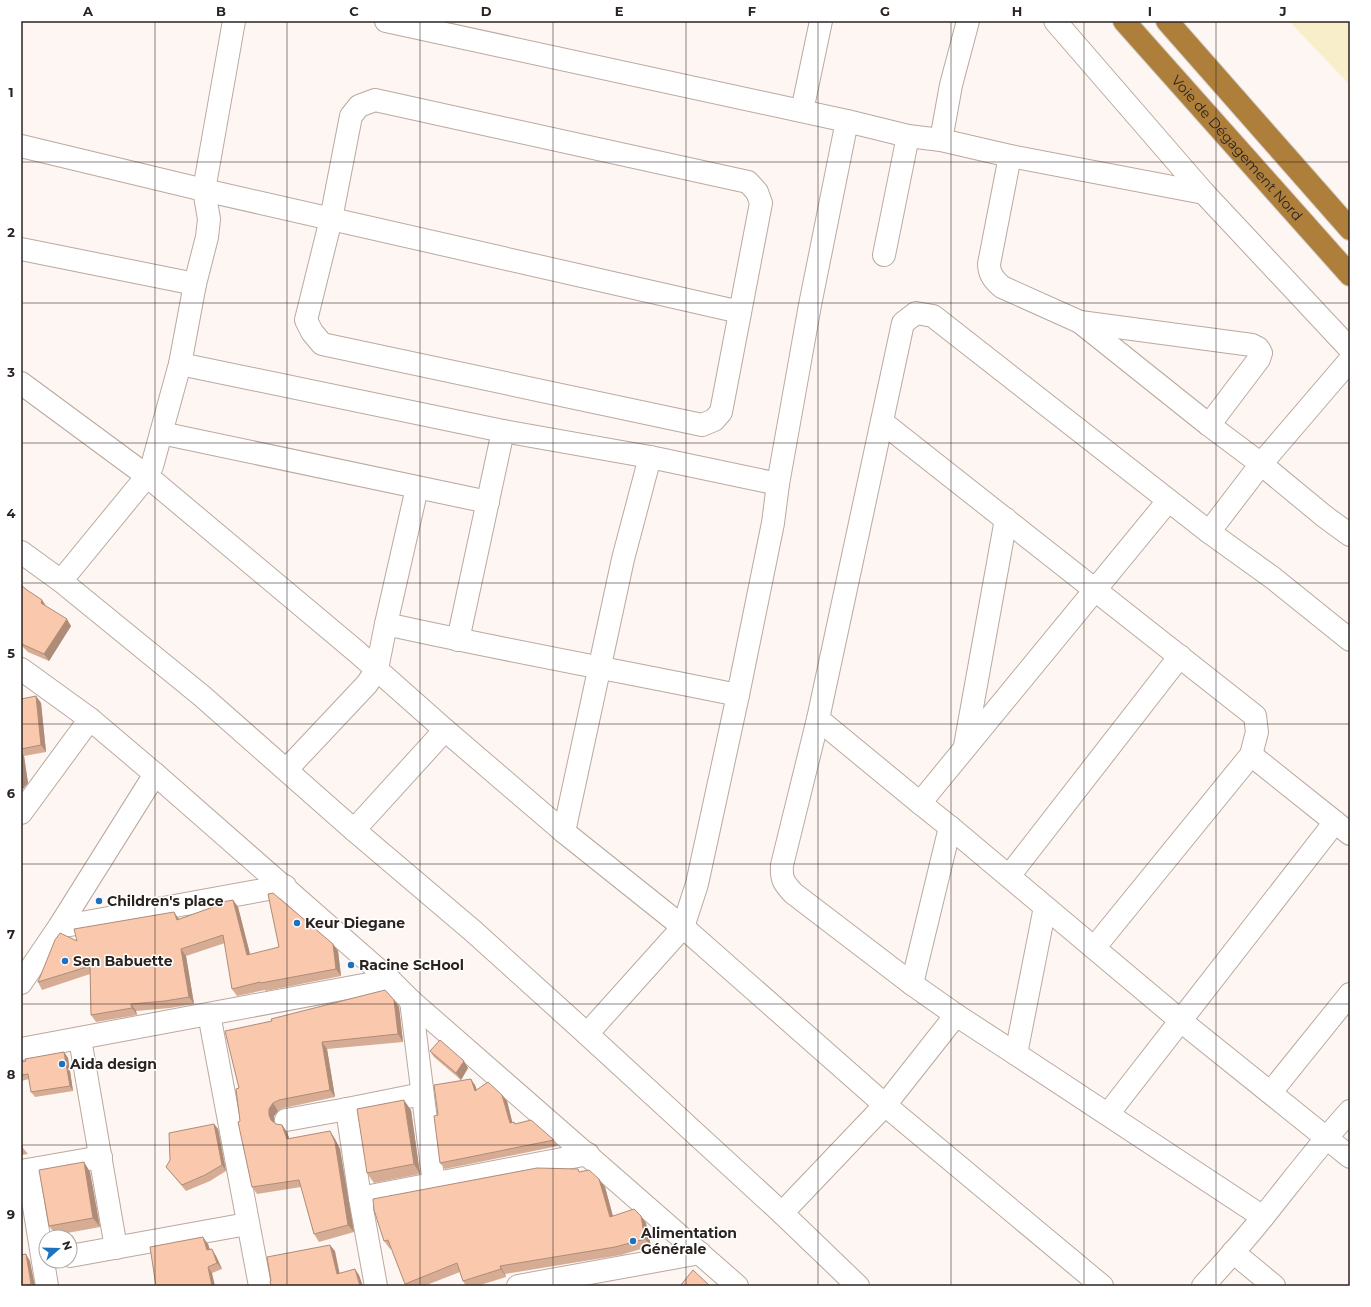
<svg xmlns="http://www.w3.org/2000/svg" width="1371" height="1307" font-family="Montserrat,sans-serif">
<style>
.sand{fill:#f8eec9}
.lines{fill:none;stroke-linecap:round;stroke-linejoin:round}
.street-casing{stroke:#baa99f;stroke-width:24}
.secondary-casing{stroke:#baa99f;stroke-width:24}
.highway-casing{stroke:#d4d3d2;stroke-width:24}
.street{stroke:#fff;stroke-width:22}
.secondary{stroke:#fff;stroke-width:22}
.highway{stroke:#ae7e3b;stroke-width:22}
.wall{fill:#d7ac94}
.shaded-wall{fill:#af8c78}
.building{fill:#fac8ac;stroke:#af8c78}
.grid{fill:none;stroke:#2a2320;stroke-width:1;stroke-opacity:0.55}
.poi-dot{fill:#1e71bf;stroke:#fff;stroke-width:1.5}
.labels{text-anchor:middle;stroke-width:3;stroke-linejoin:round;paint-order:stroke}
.street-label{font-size:14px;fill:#2a2320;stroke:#fff}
.poi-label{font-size:14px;font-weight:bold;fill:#2a2320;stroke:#fff;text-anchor:start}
.neatline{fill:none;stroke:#2a2320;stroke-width:1.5}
.grid-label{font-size:13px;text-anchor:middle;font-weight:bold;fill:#2a2320}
</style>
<rect width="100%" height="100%" fill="#fdf6f2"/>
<path class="sand" d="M1289,21H1350V85Z"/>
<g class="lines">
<g class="street-casing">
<g id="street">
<path d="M386,21L847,121L908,136L941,140L1010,156L1204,193"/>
<path d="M375,100L748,182L757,192L761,203L721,412L714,420L702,425L322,344L312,332L306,320L331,219L351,116L359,106Z"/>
<path d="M802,111L821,21"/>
<path d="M941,140L951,85L968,21"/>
<path d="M21,146L204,190L740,312"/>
<path d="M1010,156L989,264C989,274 994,280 1002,287L1080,322L1209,425L1261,464L1324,516L1350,535"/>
<path d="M21,249L195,284"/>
<path d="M884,255L908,136"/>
<path d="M1080,322L1252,345L1258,348L1261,353L1259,359L1209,425"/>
<path d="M180,364L503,431L650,457L778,484"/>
<path d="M21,383L147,476L357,652L445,730L564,832L683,927L885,1105L1102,1286"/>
<path d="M882,422L1255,716L1257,732L1251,755L1094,948"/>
<path d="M161,433L488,502"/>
<path d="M1209,532L1261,464L1350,360"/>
<path d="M61,581L147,476L152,466L180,364L195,284L207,237L209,219L204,190L234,21"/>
<path d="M386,624L417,488"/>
<path d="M458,640L503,431"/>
<path d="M21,669L90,719L155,774L390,980L411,1001L737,1286"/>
<path d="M818,719L920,803L950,827L1181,1021L1350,1157"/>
<path d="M965,746L1006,519"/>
<path d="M1251,755L1350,834"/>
<path d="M287,769L367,684L377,669L386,624C503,650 621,671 738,695"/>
<path d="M920,803L1168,501"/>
<path d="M21,813L90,719"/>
<path d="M354,830L445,730"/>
<path d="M564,832L623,559L650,457"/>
<path d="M1009,876L1180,656"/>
<path d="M59,927L285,886"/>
<path d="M21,983L59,927L155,774"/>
<path d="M912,984L950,827"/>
<path d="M411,1001L434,1184"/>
<path d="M209,1014L260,1286"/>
<path d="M587,1034L683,927L697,884L738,695L773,523L778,484L810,305L847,121"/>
<path d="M80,1039L116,1248"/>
<path d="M21,1049L390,980"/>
<path d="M1016,1054L1045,907"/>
<path d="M1271,1092L1350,994"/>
<path d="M347,1109L360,1198L376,1286"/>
<path d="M1108,1114L1335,822"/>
<path d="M286,1120L347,1109L422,1094"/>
<path d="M28,1170L47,1286"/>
<path d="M21,1171L101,1157"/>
<path d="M360,1198L588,1154"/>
<path d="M782,1213L885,1105L956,1015"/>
<path d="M1263,1217L1016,1054L956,1015L912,984L793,893C784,883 781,880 782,865L818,719L903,323L916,313L933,316L1209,532L1273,578L1350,640"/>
<path d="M1233,1252L1274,1286"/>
<path d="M70,1256L247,1224"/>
<path d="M518,1286L700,1253"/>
<path d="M1203,1286C1224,1263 1244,1241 1263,1217C1292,1181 1319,1145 1350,1111"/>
</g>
</g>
<g class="secondary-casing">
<g id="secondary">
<path d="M1055,21L1204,193L1350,349"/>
<path d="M21,552L61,581L202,696L354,830L473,931L587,1034L782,1213L858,1286"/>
</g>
</g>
<g class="highway-casing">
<g id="highway">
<path id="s1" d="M1124,21L1350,275"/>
<path d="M1167,21L1350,229"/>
</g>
</g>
<use href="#street" class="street"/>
<use href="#secondary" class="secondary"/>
<use href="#highway" class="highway"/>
</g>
<g class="wall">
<path d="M21,585L27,590L42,600L46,606L71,626L49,661L28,652L21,645Z"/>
<path d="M36,696L41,703L46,752L24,756L28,783L23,789L21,790V699Z"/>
<path d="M233,900L238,907L250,954L333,944L338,951L341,976L266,991L265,990L237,996L232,989L225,943L186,956L194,1004L170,1008L136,1011L137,1015L96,1022L91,1015L90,974L42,990L38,982L77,941L179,919Z"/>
<path d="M394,1000L399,1007L403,1042L327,1049L335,1097L284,1108L278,1111L274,1116V1123L276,1124L282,1125L287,1132L289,1138L335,1139L340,1149L354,1232L319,1242L314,1234L301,1187L257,1194L252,1187L240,1121L239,1088Z"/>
<path d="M430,1051L468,1068L461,1080L434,1057Z"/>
<path d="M64,1052L68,1058L73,1091L35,1097L31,1092L29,1079L21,1081V1062Z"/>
<path d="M475,1085L477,1090L502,1095L507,1101L512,1122L516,1124L554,1140L558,1146L445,1169L440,1163L438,1115Z"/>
<path d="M411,1110L420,1174L374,1183L367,1173Z"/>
<path d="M214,1124L218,1129L226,1171L210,1181L186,1191L166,1167Z"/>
<path d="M21,1138L23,1148L28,1154L21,1155Z"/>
<path d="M84,1162L90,1172L100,1227L56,1235L49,1226Z"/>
<path d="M599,1179L605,1187L613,1216L646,1223L651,1246L621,1255L505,1274L506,1277L477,1286H466L463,1281L460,1272L424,1286H407L405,1284L392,1248L390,1249L384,1241Z"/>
<path d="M208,1244L210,1250L216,1256L222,1269L212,1273L156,1286Z"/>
</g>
<g class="shaded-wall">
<path d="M42,600L46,606L41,603Z"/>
<path d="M67,619L71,626L49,661L44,654Z"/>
<path d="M36,696L41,703L46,752L41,745Z"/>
<path d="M21,752L24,756L28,783L23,789L21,786Z"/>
<path d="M233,900L238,907L252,962L247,955Z"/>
<path d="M174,912L179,919L182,927L177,920Z"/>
<path d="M333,944L338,951L341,976L336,969Z"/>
<path d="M181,949L186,956L194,1004L189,997Z"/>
<path d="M394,1000L399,1007L403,1042L398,1034Z"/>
<path d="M131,1004L136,1011L137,1015L132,1008Z"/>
<path d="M322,1042L327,1049L335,1097L330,1090Z"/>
<path d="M64,1052L68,1058L73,1091L70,1086Z"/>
<path d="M464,1061L468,1068L461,1080L456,1073Z"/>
<path d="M471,1079L475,1085L479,1097L475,1091Z"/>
<path d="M502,1095L507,1101L514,1129L510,1123Z"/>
<path d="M404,1100L411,1110L420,1174L414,1164Z"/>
<path d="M273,1103L278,1111L274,1116V1122L276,1128L271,1120L269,1115V1109Z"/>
<path d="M214,1124L218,1129L226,1171L222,1165Z"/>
<path d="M282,1125L287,1132L292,1146L287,1139Z"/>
<path d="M330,1131L335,1139L340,1149L354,1232L348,1225Z"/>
<path d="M21,1138L23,1149L21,1148Z"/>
<path d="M84,1162L90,1172L100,1227L93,1218Z"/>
<path d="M599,1179L605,1187L615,1224L610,1217Z"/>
<path d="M641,1216L646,1223L651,1246L645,1239Z"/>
<path d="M203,1237L208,1244L212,1256L207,1250Z"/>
<path d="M330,1245L335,1251L341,1280L337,1274Z"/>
<path d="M212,1249L216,1256L222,1269L217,1263Z"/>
<path d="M26,1254L30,1261L35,1286H33L31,1284Z"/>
<path d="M500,1266L505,1274L506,1277L501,1269Z"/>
<path d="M208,1267L212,1273L215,1286H212Z"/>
<path d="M355,1269L359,1275L363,1286H360Z"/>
</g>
<g class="building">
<path d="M21,585L27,590L42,600L41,603L67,619L44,654L24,645L21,643Z"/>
<path d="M36,696L41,745L21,749V699Z"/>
<path d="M21,762L23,776L21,779Z"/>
<path d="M273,893L333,944L336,969L261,983L260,982L232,989L223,935L181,949L189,997L165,1001L131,1004L132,1008L91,1015L90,966L38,982L55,940L60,933L77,941L74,929L174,912L177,920L213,907L212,904L233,900L247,955L279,947L268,894Z"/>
<path d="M385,990L394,1000L398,1034L322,1042L330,1090L279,1100L273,1103L269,1109V1115L271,1120L276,1124L282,1125L287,1139L330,1131L335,1142L348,1225L314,1234L299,1180L252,1187L238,1122L240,1121L236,1089L239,1088L225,1031L272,1021L271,1019Z"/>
<path d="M440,1040L464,1061L456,1073L430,1051Z"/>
<path d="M64,1052L70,1086L31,1092L28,1074L21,1075V1062L26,1061L25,1059Z"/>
<path d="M471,1079L475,1091L488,1082L502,1095L510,1123L514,1122L515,1124L531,1120L554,1140L440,1163L434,1116L438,1115L434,1085Z"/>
<path d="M404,1100L414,1164L367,1173L357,1109Z"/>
<path d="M214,1124L222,1165L205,1175L182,1185L166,1167L170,1160L169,1133Z"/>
<path d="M84,1162L93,1218L49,1226L39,1170Z"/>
<path d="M537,1168L578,1169L579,1172L589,1170L599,1179L610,1217L634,1209L641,1216L645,1239L615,1247L500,1266L501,1269L463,1281L457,1263L405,1284L388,1240L384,1241L374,1210L373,1199Z"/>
<path d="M203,1237L207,1250L212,1249L217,1263L208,1267L212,1286H156L150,1247Z"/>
<path d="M330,1245L337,1274L355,1269L360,1286H271L270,1281H271L267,1257Z"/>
<path d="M26,1254L31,1284L25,1286H21V1255Z"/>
<path d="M693,1270L710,1286H680Z"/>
</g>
<path class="grid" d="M155,21V1286M287,21V1286M420,21V1286M553,21V1286M686,21V1286M818,21V1286M951,21V1286M1084,21V1286M1216,21V1286M21,162H1350M21,303H1350M21,443H1350M21,583H1350M21,724H1350M21,864H1350M21,1004H1350M21,1145H1350"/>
<g class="poi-dot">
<circle cx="99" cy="901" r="4"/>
<circle cx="297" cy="923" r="4"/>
<circle cx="65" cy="961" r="4"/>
<circle cx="351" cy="965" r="4"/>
<circle cx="62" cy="1064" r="4"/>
<circle cx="633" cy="1241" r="4"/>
</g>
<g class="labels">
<g class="street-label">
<text dy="5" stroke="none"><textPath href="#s1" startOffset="170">Voie de Dégagement Nord</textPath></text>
</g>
<g class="poi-label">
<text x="107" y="906">Children's place</text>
<text x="305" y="928">Keur Diegane</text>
<text x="73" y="966">Sen Babuette</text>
<text x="359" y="970">Racine ScHool</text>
<text x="70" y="1069">Aida design</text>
<text x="641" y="1238">Alimentation<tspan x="641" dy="16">Générale</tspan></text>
</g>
</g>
<rect width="1371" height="1307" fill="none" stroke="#ffffff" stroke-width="44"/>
<g transform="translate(58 1249) rotate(70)"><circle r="19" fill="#ffffff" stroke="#aaa7a6"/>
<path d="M0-3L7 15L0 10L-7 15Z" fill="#1e71bf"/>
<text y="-6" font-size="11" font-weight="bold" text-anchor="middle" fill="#2a2320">N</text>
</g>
<rect x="22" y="22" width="1327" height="1263" class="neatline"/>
<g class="grid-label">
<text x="88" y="16">A</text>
<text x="221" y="16">B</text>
<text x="354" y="16">C</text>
<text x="486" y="16">D</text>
<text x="619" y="16">E</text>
<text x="752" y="16">F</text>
<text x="885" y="16">G</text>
<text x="1017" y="16">H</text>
<text x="1150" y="16">I</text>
<text x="1283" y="16">J</text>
<text x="11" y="97">1</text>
<text x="11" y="237">2</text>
<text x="11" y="377">3</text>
<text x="11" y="518">4</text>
<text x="11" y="658">5</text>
<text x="11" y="798">6</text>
<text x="11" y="939">7</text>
<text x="11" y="1079">8</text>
<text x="11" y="1219">9</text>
</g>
</svg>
